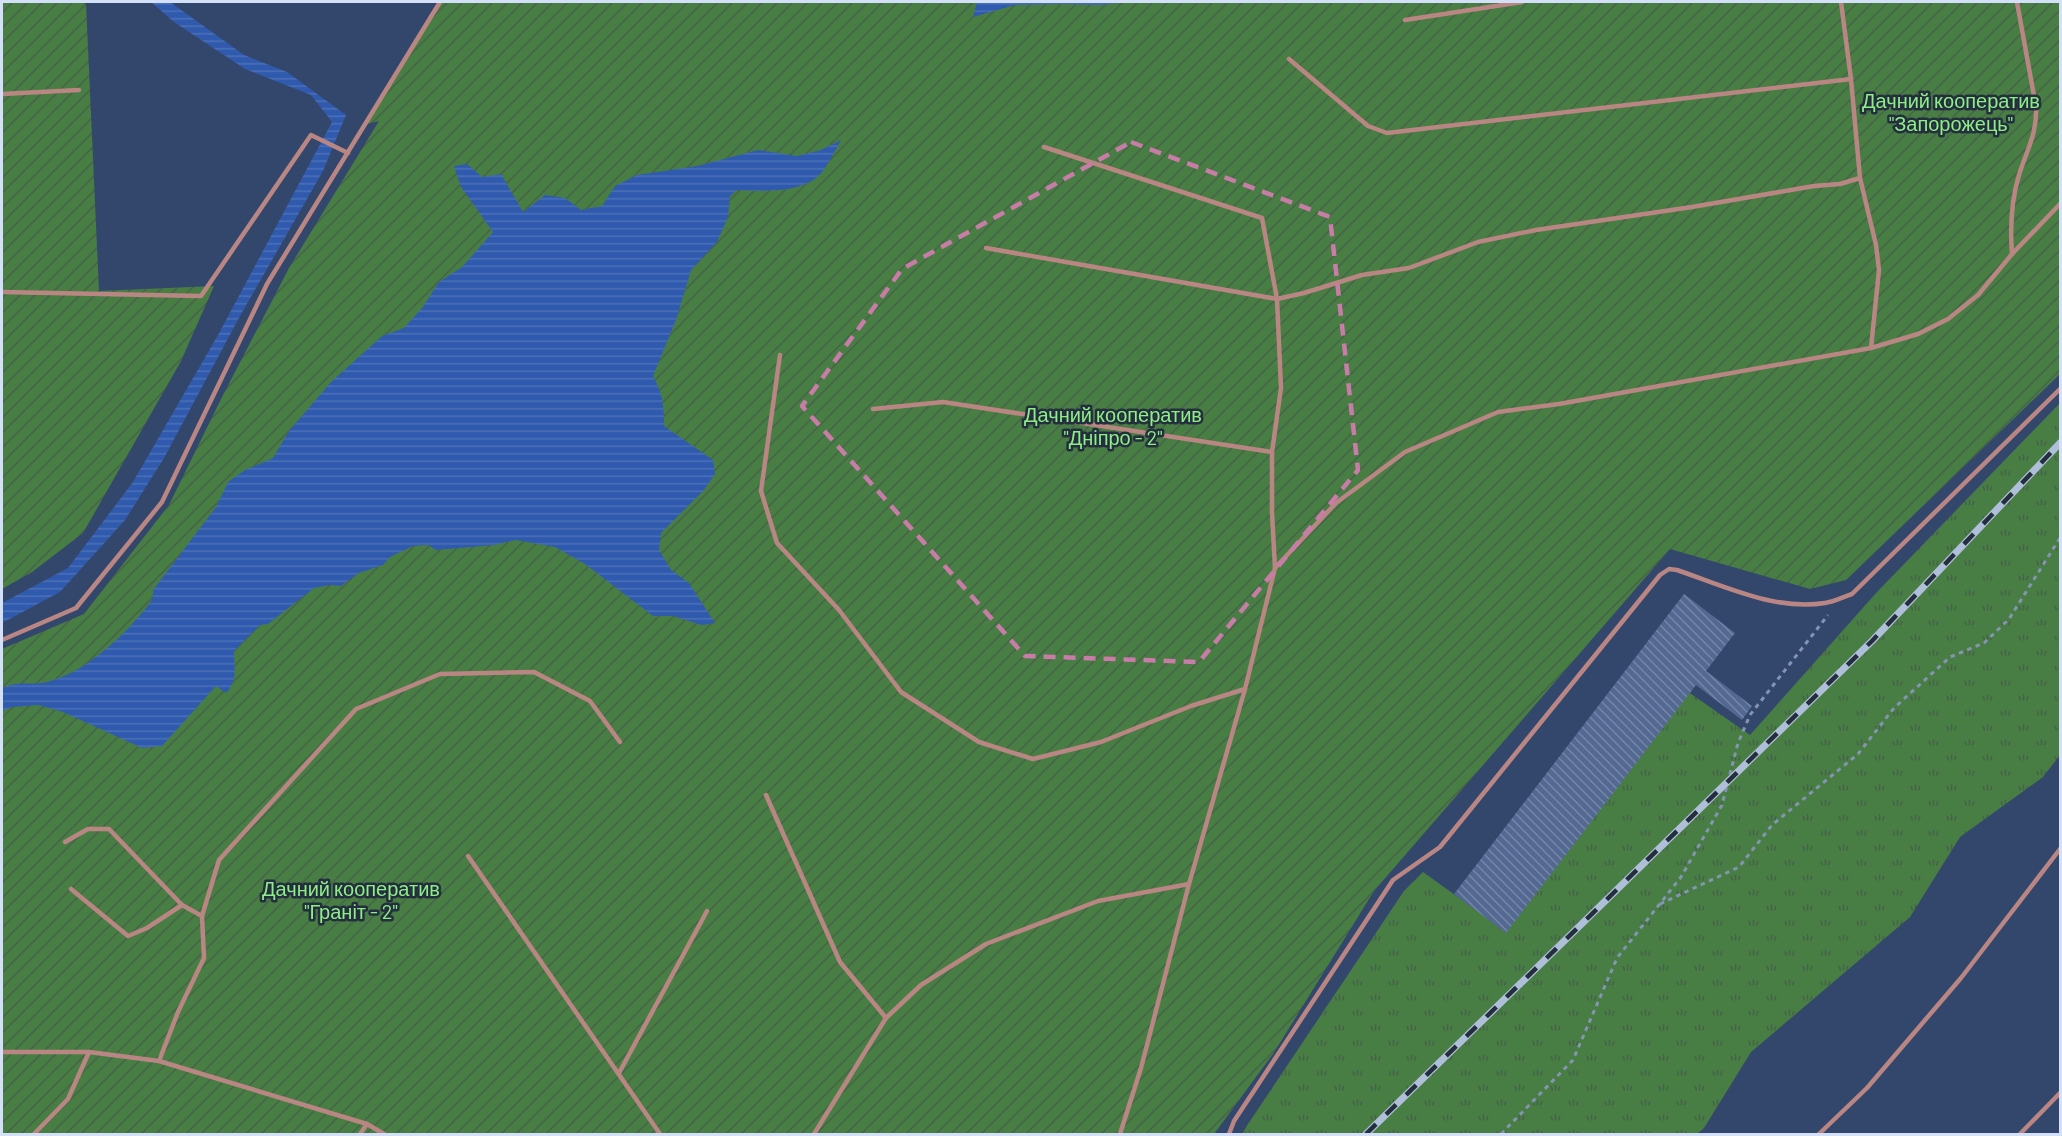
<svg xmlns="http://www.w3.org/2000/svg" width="2062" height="1136" font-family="Barlow,sans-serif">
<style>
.grass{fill:url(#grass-tufts)}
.garden{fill:url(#garden-furrows)}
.water{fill:url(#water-rules)}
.building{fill:url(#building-back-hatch)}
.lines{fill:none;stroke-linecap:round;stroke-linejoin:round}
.path{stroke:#8494b2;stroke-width:3;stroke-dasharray:4.5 4.5;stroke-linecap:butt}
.lane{stroke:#b98683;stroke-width:4.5}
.rail-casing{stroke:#b0bfd9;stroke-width:7}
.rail{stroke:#242e3f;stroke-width:4.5;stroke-dasharray:14;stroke-linecap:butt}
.marked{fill:none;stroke:#ca7ca9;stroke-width:4.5;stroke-dasharray:12 8;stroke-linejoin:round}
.labels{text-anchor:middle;stroke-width:5;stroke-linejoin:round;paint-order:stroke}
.park-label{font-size:20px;fill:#8cee83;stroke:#242e3f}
</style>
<defs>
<pattern id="grass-tufts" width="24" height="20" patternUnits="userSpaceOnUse" patternTransform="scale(1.5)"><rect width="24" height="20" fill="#487e44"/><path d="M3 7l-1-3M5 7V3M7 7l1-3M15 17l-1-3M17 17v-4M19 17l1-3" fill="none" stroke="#446347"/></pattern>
<pattern id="garden-furrows" width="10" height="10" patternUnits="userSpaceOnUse" patternTransform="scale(1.5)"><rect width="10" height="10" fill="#487e44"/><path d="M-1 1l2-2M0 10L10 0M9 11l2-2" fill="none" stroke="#446347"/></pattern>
<pattern id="water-rules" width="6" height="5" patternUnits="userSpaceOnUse" patternTransform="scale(1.5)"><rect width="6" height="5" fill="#305aad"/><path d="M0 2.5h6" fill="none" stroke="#4d71b9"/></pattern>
<pattern id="building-back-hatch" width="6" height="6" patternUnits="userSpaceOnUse" patternTransform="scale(1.5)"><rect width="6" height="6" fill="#546991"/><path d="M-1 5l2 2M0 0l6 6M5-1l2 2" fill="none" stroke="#7485a7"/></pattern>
</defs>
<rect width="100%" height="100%" fill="#33476c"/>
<path class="grass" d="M2060,403V755L2043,777L1960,837L1910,917L1751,1052L1704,1128L1697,1134H1242L1248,1124L1404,891L1423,872L1501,928L1684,689L1750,735L1877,592Z"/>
<g class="garden">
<path d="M2,2H81L86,4L99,291L214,286L181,361L83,533L32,572L2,589Z"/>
<path d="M440,2H2060V374L1846,580L1810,589L1670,549L1374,891L1273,1054L1214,1134H2V649L84,614L169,505L221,399L289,268L379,121L367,124Z"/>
</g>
<g class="water">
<path d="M151,2H170L244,55L287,72L346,115L323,171L240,316L164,458L125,520L60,592L2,623V603L68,568L133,482L218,335L332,122L311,95L245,69L174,22Z"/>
<path d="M977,2H1131L1100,5L1060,4L1015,5L973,17Z"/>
<path d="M841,140C835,151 829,163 822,172C805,194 762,191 737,190L730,196L728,217L717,242L691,270L676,320L653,376C663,395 664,405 664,426L713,460L715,474L704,490L661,533L659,550L671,570L689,583L715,623L702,625L673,616H653L585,564L555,547L516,540L494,545L436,550L428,545L413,546L390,557L383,565L359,573L341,586L330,585L314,588L268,624L260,625L234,651C234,666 238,681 226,693L216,686L162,746L142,748L63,712L38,705L12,707L2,711V688C20,680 30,686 47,682C83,673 118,641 141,614C144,610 150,604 152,599C153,596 153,593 153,590L216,507L228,482L245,470L273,458L289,431L331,382L382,336L404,328L422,308L439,282L462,267L493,232L461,187L454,166L467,164L482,177L501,174L523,212L545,195L565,198L581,210L602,206L615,186L637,175L697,166L758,150L797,156L821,150Z"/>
</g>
<path class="building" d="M1684,594L1735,633L1706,671L1752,706L1742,720L1696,685L1506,933L1454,894Z"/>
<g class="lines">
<g class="path">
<path d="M1660,904L1739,867L1772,825L1858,754L1894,708L1950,657L1984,643L2009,619L2060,538"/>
<path d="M1501,1134L1573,1060L1617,958L1681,877L1722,805L1738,743L1750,715L1828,615"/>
</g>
<g class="lane">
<path d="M1841,2L1851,79L1860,178L1876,245L1879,270L1871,348"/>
<path d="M1405,20L1522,2"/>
<path d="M1289,59L1368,126L1387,133L1851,79"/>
<path d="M2,94L79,90"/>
<path d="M1044,147L1262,218L1277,299L1281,388L1272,452V513L1275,568"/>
<path d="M986,248L1277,299L1304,293L1362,275L1409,268L1478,242L1536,230L1692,207L1814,186L1840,184L1860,178"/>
<path d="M2012,254C2010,227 2011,201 2019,175C2027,149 2037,135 2036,107L2017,2"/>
<path d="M2,292L201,296L311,135L348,153"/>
<path d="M780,355L761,491L777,543L839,610L901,692L979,742L1033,759L1101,742L1191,706L1245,689"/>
<path d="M873,409L943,402L1272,452"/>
<path d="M2,640L76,608L162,502L267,284L440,2"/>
<path d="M766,795L840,962L886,1018"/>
<path d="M65,842L88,829H109L182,905L202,916"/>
<path d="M468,856L660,1134"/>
<path d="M71,889L128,936L147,928L182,905"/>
<path d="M2,1052H89L159,1061L367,1124L384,1134"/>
<path d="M159,1061L178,1012L204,958L202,916L219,860L356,709L440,674L534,672L590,701L620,742"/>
<path d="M619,1073L707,911"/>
<path d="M34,1134L68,1099L89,1052"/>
<path d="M360,1134L367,1124"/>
<path d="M814,1134L886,1018L921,985L986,944L1098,901L1189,884"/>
<path d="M1120,1134L1141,1068L1189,884L1245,689L1275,568L1336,503L1405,452L1498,412L1559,404L1871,348L1918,334L1948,319L1978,295L2012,254L2060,204"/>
<path d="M1229,1134L1234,1121L1393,880L1440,847L1660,575L1669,569L1677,570C1724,586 1775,611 1825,603C1834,602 1843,597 1852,594L2060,389"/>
<path d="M1819,1134L1867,1088L1961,978L2060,849"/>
<path d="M2020,1134L2060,1093"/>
</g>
<g class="rail-casing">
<path id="rail" d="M1366,1134L1872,641L2060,443"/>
</g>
<use href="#rail" class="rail"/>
</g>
<path class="marked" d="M1131,142L1330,217L1358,470L1199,662L1025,656L802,406L902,269Z"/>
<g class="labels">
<g class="park-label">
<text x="1951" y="108">Дачний кооператив<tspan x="1951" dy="23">"Запорожець"</tspan></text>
<text x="1113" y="422">Дачний кооператив<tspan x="1113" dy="23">"Дніпро - 2"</tspan></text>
<text x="351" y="896">Дачний кооператив<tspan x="351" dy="23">"Граніт - 2"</tspan></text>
</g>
</g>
<rect width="2062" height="1136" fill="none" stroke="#d3e0f7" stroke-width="6"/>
</svg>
